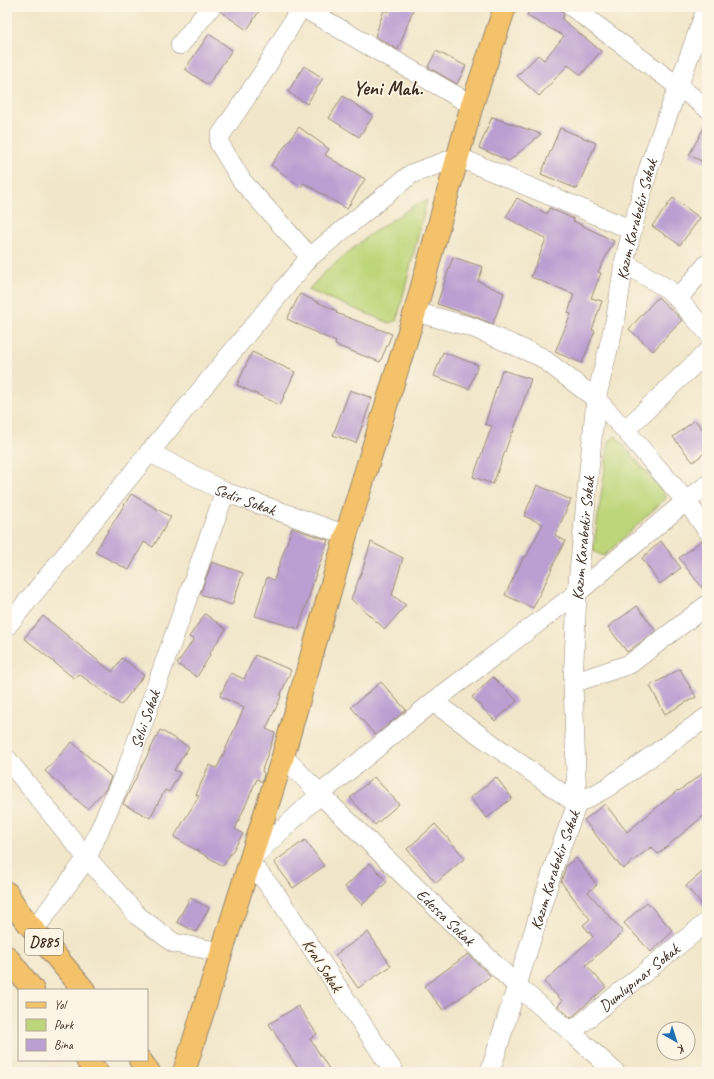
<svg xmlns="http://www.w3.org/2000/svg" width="714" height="1079" font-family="Caveat,sans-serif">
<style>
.green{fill:#bed67a;stroke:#7c804c}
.building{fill:#bb9fd2}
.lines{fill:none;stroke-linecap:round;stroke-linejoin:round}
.minor-casing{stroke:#968874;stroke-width:20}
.major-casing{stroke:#968874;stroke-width:24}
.minor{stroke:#fff;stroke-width:19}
.major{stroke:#f3c26a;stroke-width:22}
.labels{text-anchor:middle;stroke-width:3.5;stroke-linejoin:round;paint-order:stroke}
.shield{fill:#fcf5e5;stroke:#75675a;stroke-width:1}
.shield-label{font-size:15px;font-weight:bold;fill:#3b2a1e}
.street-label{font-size:16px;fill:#3b2a1e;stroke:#fcf5e5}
.district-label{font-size:20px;font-weight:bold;fill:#3b2a1e;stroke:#fcf5e5}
</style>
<rect width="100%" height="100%" fill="#fcf5e5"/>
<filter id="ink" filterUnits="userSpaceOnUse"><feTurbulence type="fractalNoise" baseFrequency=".025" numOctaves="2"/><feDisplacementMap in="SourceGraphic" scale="8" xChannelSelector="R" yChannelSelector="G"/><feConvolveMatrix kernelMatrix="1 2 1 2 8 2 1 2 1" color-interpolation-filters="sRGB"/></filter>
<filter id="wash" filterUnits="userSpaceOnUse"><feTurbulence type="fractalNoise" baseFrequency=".012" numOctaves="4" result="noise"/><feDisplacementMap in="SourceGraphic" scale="16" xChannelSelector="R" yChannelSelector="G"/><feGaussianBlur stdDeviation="0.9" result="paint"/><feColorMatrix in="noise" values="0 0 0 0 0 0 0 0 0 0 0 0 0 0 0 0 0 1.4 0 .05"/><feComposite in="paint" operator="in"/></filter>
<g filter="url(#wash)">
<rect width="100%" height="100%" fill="#f1e6c9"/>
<g class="green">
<path d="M427,200L397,320L390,323L308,290L324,273L369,235L418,203Z"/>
<path d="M616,436L667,497L604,556L593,551L609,441Z"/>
</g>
<g id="blocks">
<g class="building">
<path d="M222,7H262L247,30L221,12Z"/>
<path d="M389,7H414L398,50L375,36L384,10L388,12Z"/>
<path d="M531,7H561L562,11L564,15L562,19L601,51L581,75L568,65L539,96L517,76L538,55L544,60L564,36L527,16Z"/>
<path d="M209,34L232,50L208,85L185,69Z"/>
<path d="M436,51L466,66L457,84L428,67Z"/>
<path d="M304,66L323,78L307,104L288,92Z"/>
<path d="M343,96L373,116L359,137L329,118Z"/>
<path d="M492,117L541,134L509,161L479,148Z"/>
<path d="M707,122V164L689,155Z"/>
<path d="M299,127L329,149L325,155L365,179L347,209L304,183L301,187L271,165Z"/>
<path d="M560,128L596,143L577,189L541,174Z"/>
<path d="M517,198L547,214L549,208L574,219L573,221L614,241L598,272L601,273L591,298L602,301L592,330L595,331L582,363L555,352L571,314L568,313L574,294L531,277L546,239L506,217Z"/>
<path d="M673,198L700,218L680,245L652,226Z"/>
<path d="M453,257L483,267L478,281L504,293L493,324L476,317L437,304Z"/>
<path d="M300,294L337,311L336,313L392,334L380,362L335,345L336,342L287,319Z"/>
<path d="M658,297L682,320L653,351L629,329Z"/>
<path d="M252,352L295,372L280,405L237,385Z"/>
<path d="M443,352L478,365L469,389L434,376Z"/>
<path d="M502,370L531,379L513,433L512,432L493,484L473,477L492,426L485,424Z"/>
<path d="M350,390L372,398L356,443L333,435Z"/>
<path d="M695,420L707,435V451L693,462L673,437Z"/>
<path d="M537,485L571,500L555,535L565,541L551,569H552L533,608L505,595L524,556L526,557L543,524L524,516Z"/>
<path d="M131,494L171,517L153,547L144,542L129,570L95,552Z"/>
<path d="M292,528L328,540L313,583L299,629L255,616L267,577L274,580Z"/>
<path d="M702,540L707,547V594L679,558Z"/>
<path d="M661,541L681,568L660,584L642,558Z"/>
<path d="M371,542L403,558L392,595L406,605L385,629L351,599L362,571Z"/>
<path d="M212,562L243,573L232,605L200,594Z"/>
<path d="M637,606L656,631L627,652L608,627Z"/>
<path d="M205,614L226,629L209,654L210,655L197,677L177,664L194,639L189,637Z"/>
<path d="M43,616L112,672L122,658L144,675L121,705L79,674L75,679L24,638Z"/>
<path d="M255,655L291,670L280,696L281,697L266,729L275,733L262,770L264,774L262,782L257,779L235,829L243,834L223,866L174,837L199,796L196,795L209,765L217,768L244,708L220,696L231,673L244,679Z"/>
<path d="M680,669L696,697L665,714L650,686Z"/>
<path d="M493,677L517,701L495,721L472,697Z"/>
<path d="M381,682L406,710L375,735L351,707Z"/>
<path d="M160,730L189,747L174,770L180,773L169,792L165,790L150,818L123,804Z"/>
<path d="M72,742L111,777L106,789L87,809L45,771Z"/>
<path d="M707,770V813L658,854L651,847L623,869L584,820L605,804L627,832L678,790L679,791Z"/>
<path d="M374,777L399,804L375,825L350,798Z"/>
<path d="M496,777L512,798L487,818L470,798Z"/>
<path d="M435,824L465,858L436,883L407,849Z"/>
<path d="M305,840L324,866L293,888L274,862Z"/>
<path d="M576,858L597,885L588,892L623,932L586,965L606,987L571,1018L558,1006L562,1001L544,982L593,937L583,925L590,919L561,882L566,866Z"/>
<path d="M370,863L387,882L362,905L345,887Z"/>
<path d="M707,868V911L686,886Z"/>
<path d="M190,898L209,908L196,932L177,922Z"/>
<path d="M647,902L673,931L651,952L624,923Z"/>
<path d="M368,932L391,966L358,988L335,955Z"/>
<path d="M468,954L491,976L443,1010L424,986Z"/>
<path d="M298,1006L317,1034L310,1039L331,1072H300L269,1024Z"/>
</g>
</g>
</g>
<g filter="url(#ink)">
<use href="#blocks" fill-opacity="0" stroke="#968874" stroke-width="1"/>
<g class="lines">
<g class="minor-casing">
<g id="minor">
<path d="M301,7L264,71L220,136L219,143L242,181L310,257"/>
<path d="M302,7L472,105"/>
<path d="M572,7L707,108"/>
<path d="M180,45L211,7"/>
<path d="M624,263L668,289L678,299L707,332"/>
<path d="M678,299L707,264"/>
<path d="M415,312L472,327L541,357L596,399L625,430L686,501L707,530"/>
<path d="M625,430L707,352"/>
<path id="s1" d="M149,452L225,492L346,535"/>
<path d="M7,626L310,257L411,174L458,157L632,230"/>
<path d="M573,683L630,664L707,605"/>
<path d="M433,702L577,804L608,787L707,717"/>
<path id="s2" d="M283,756L320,794L516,985L571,1032L615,1072"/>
<path d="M7,759L87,858L138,916L174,943L221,952"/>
<path id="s3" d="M34,930L87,858L129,763L225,492"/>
<path id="s4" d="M571,1032L707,922"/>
<path d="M394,1072L276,894L249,861L320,794L433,702L577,593L686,501L707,485"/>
<path id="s5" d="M490,1072L556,860L577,804L573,683L577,593L596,399L616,317L624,263L632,230L649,167L707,7"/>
</g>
</g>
<g class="major-casing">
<g id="major">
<path d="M7,893L18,911L84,990"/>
<path d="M7,957L33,990"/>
<path d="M87,1060L97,1072"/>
<path d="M140,1060L149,1072"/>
<path d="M184,1072L283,756L346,535L415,312L472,105L505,7"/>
</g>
</g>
<use href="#minor" class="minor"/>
<use href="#major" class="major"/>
</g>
</g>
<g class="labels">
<rect class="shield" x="25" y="929" width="38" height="26" rx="3"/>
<g class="shield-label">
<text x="44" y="947">D885</text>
</g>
<g class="street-label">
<text dy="6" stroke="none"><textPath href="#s5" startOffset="872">Kazım Karabekir Sokak</textPath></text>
<text dy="6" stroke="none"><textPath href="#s1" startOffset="107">Sedir Sokak</textPath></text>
<text dy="6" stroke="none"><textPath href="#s5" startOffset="548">Kazım Karabekir Sokak</textPath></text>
<text dy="6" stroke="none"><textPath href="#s3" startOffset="240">Selvi Sokak</textPath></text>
<text dy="6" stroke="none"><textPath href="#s5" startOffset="212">Kazım Karabekir Sokak</textPath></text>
<text dy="6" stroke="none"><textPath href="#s2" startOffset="229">Edessa Sokak</textPath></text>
<text transform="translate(323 965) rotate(57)" y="6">Kral Sokak</text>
<text dy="6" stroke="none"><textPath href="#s4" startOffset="87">Dumlupınar Sokak</textPath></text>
</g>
<g class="district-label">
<text x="388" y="95">Yeni Mah.</text>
</g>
</g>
<rect width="714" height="1079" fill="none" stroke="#fcf5e5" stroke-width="24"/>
<rect x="18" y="989" width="130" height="72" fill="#fcf5e5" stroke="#afa495"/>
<rect x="26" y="1002" width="20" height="6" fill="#f3c26a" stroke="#afa495"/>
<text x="54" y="1009" font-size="12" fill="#3b2a1e">Yol</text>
<rect x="26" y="1019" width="20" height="12" fill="#bed67a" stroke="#afa495"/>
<text x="54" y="1029" font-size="12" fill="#3b2a1e">Park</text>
<rect x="26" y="1039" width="20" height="12" fill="#bb9fd2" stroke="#afa495"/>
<text x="54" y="1049" font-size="12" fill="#3b2a1e">Bina</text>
<g transform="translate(676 1041) rotate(141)"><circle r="19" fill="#fcf5e5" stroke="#afa495"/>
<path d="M0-3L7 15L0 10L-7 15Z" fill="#1f6fb2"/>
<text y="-6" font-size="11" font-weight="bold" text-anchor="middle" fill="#3b2a1e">K</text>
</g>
</svg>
